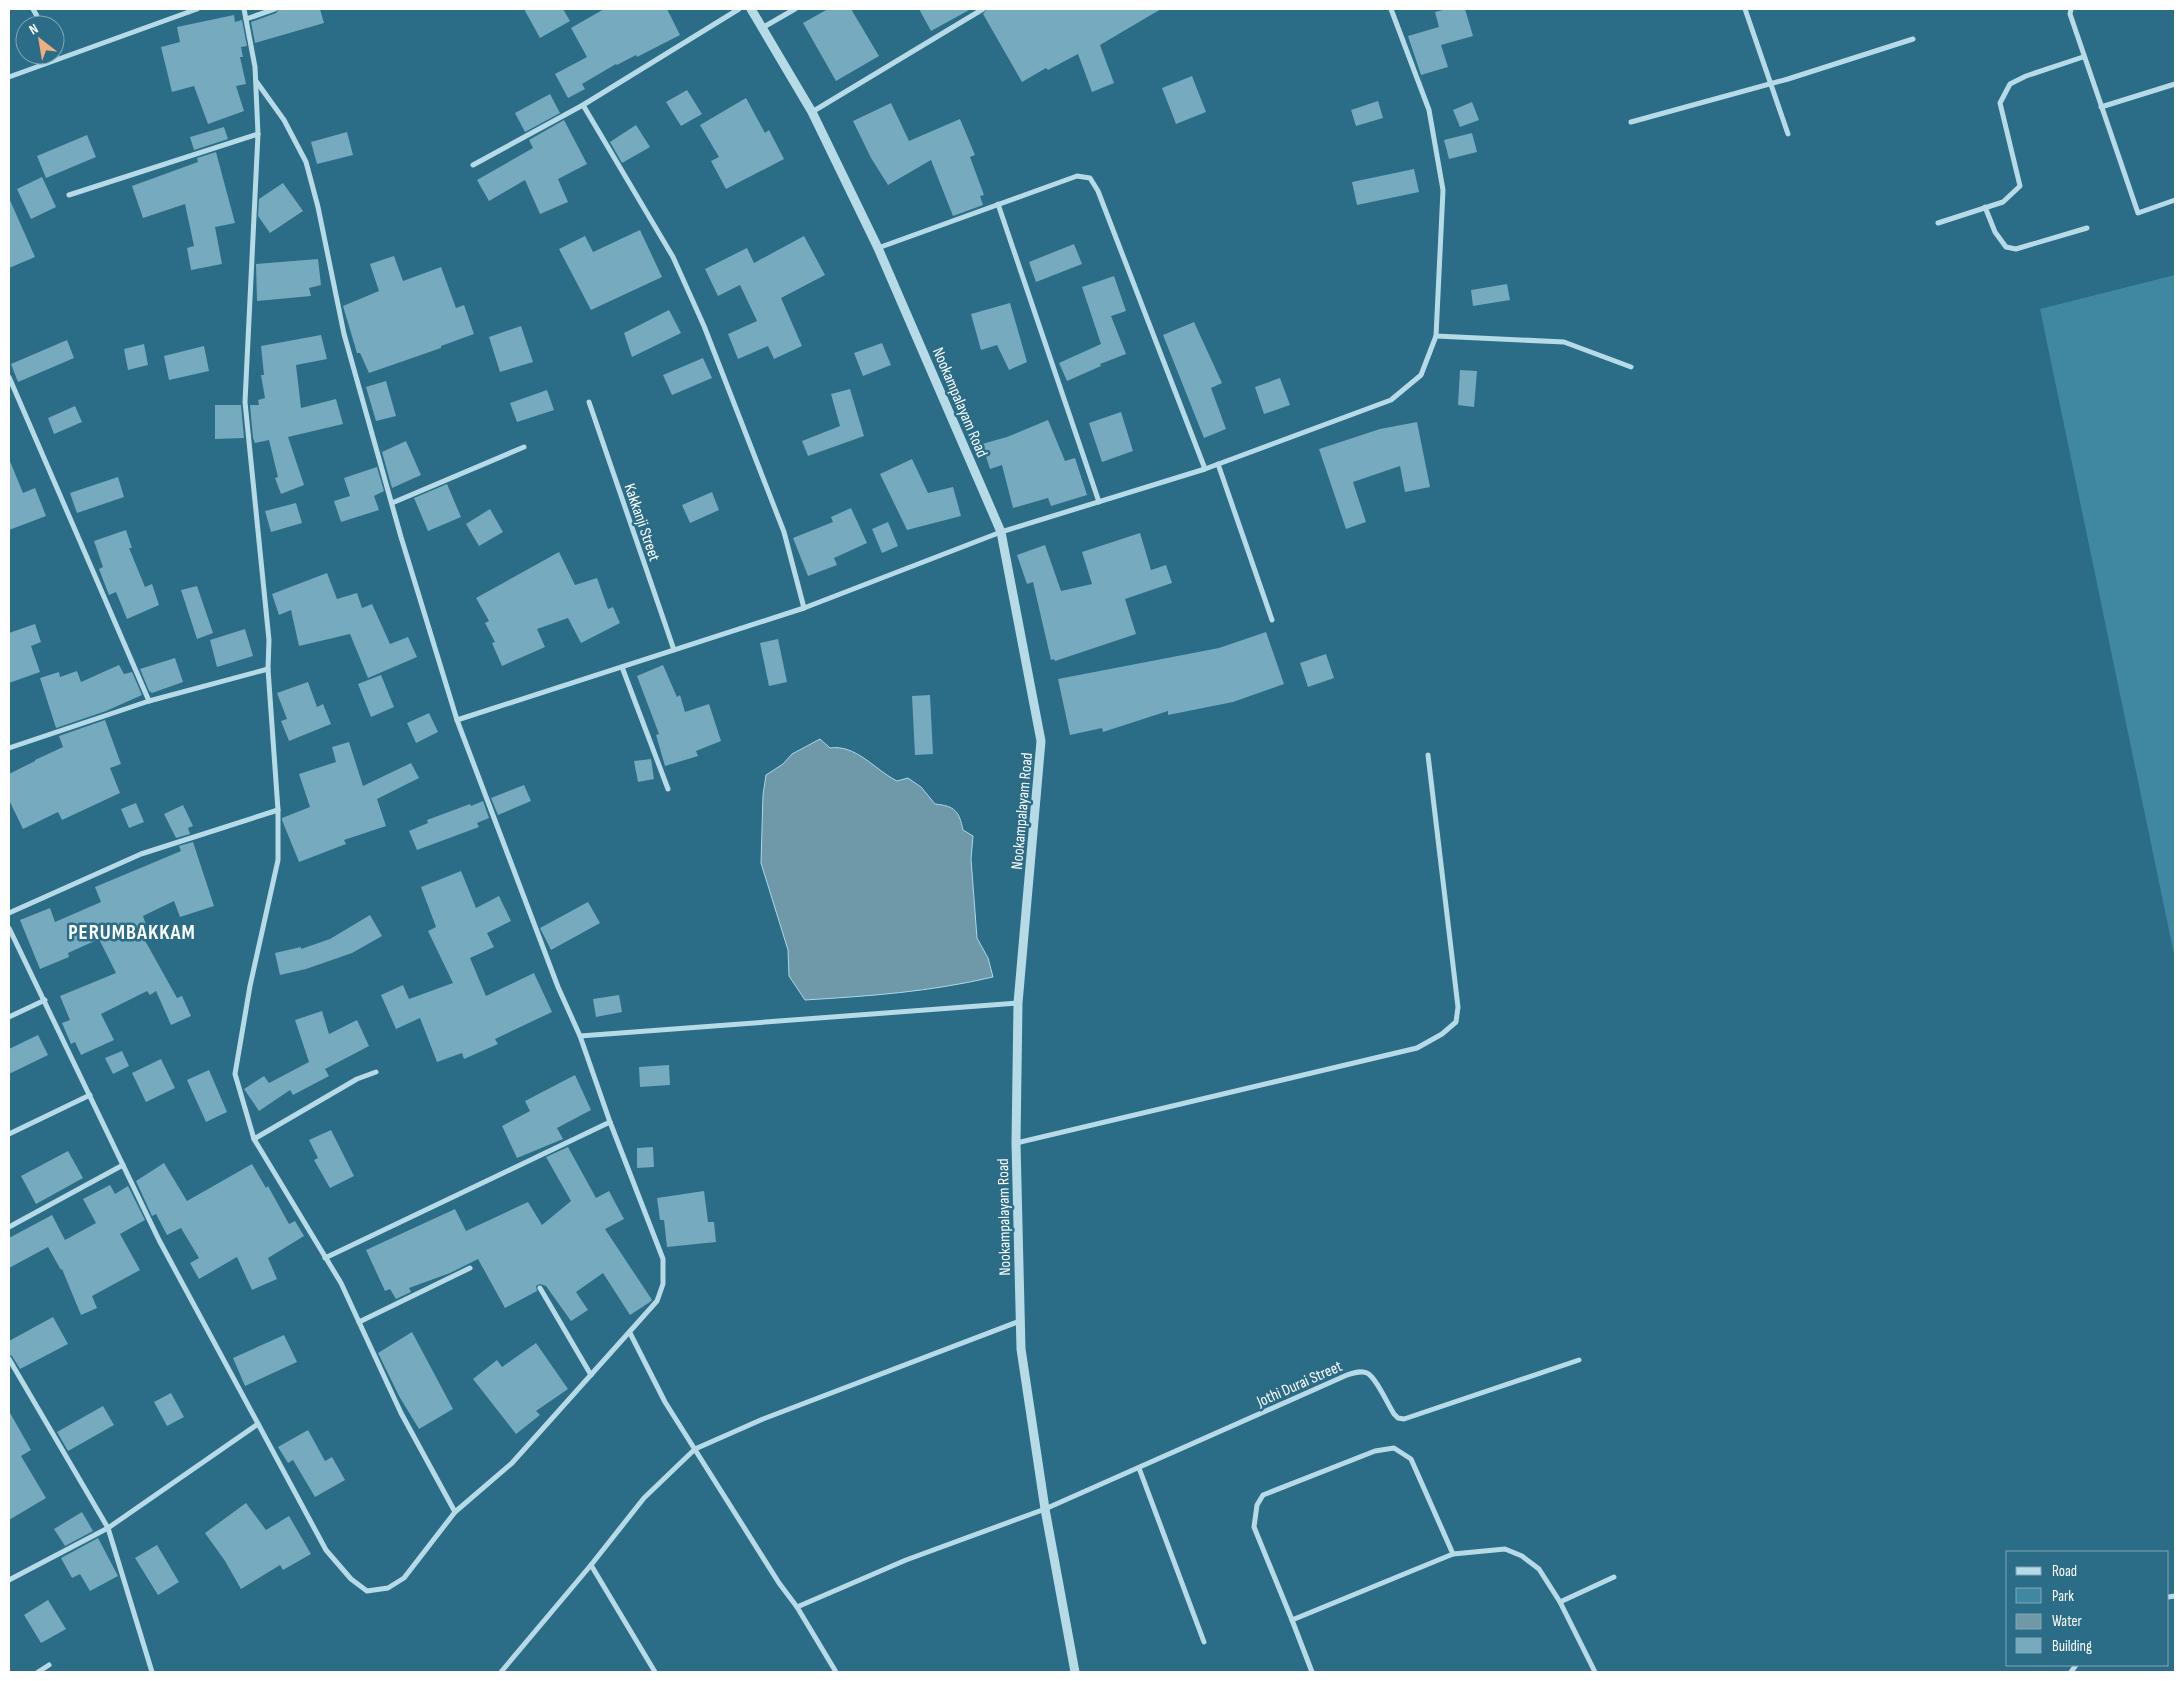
<svg xmlns="http://www.w3.org/2000/svg" width="2184" height="1681" font-family="'Sofia Sans Condensed',sans-serif">
<style>
.green{fill:#4088a2}
.water{fill:#6f98a8;stroke:#acd8e7}
.building{fill:#76aabe}
.lines{fill:none;stroke-linecap:round;stroke-linejoin:round}
.minor{stroke:#b7dae7;stroke-width:5}
.tertiary{stroke:#b7dae7;stroke-width:9}
.labels{text-anchor:middle;stroke-width:5;stroke-linejoin:round;paint-order:stroke}
.street-label{font-size:16px;fill:#fff;stroke:#2b6c86}
.district-label{font-size:21px;font-weight:bold;letter-spacing:1px;fill:#fff;stroke:#2b6c86}
</style>
<rect width="100%" height="100%" fill="#2b6c86"/>
<path class="green" d="M2175,275V959L2040,309Z"/>
<path class="water" d="M820,739L830,748C856,744 875,770 897,781L908,778L921,787L935,804C955,806 959,811 963,830L973,836L971,859L977,938L988,958L993,977C929,992 870,996 805,1000L789,976L788,950L761,863L763,795L766,775L783,764L792,754Z"/>
<g class="building">
<path d="M279,9H320L324,23L255,43L251,22L276,13Z"/>
<path d="M524,9H563L570,21L540,38Z"/>
<path d="M604,9H667L680,35L637,57L636,55L617,65L616,64L582,84L585,89L568,98L555,74L587,57L571,28Z"/>
<path d="M828,9H851L879,56L836,81L803,23Z"/>
<path d="M919,9H971L931,31Z"/>
<path d="M987,9H1161L1100,45L1114,83L1092,92L1078,54L1048,70L1046,68L1022,82L983,14Z"/>
<path d="M1447,9H1465L1473,36L1441,45L1448,67L1421,75L1408,36L1439,27L1435,12Z"/>
<path d="M234,15L235,22L242,20L247,46L241,47L243,57H240L246,84L236,86L244,111L208,124L194,86L172,92L161,47L180,42L177,27Z"/>
<path d="M1192,76L1206,112L1176,124L1162,88Z"/>
<path d="M687,90L702,114L681,126L666,102Z"/>
<path d="M550,94L560,113L525,132L515,113Z"/>
<path d="M746,98L765,133L769,130L784,159L726,189L711,161L719,157L700,125Z"/>
<path d="M1378,101L1383,118L1356,126L1351,110Z"/>
<path d="M1472,102L1479,120L1460,127L1453,110Z"/>
<path d="M891,103L909,141L960,119L975,155L970,157L984,195L980,196L983,205L953,216L931,160L888,185L871,158L853,121Z"/>
<path d="M564,120L587,164L558,179L568,202L540,214L525,180L489,201L477,180L533,148L529,140Z"/>
<path d="M636,125L650,147L622,163L610,142Z"/>
<path d="M224,127L228,139L194,150L190,137Z"/>
<path d="M347,132L353,155L317,164L311,142Z"/>
<path d="M1472,133L1477,152L1449,159L1444,140Z"/>
<path d="M87,135L96,157L46,178L37,156Z"/>
<path d="M216,152L235,223L215,227L222,264L191,270L187,248L194,246L185,204L143,218L132,186L198,162L197,158Z"/>
<path d="M1414,169L1419,192L1357,205L1352,182Z"/>
<path d="M42,177L56,207L31,219L17,189Z"/>
<path d="M283,183L303,211L270,233L258,216L259,199Z"/>
<path d="M9,198L35,257L9,268Z"/>
<path d="M640,230L662,277L591,310L559,249L585,236L593,252Z"/>
<path d="M804,236L825,275L781,298L802,346L774,359L768,346L738,359L728,334L757,321L740,285L718,296L705,269L747,248L754,263Z"/>
<path d="M1074,244L1082,264L1036,282L1029,262Z"/>
<path d="M394,256L403,281L441,267L456,308L464,305L474,334L441,346V348L369,373L360,353H357L343,306L379,291L370,264Z"/>
<path d="M318,259L321,285L309,288L311,296L257,301L256,264Z"/>
<path d="M1114,276L1126,311L1111,316L1126,354L1100,364L1101,366L1067,381L1059,363L1101,344L1082,287Z"/>
<path d="M1507,284L1510,300L1473,306L1471,290Z"/>
<path d="M1010,303L1027,362L1009,370L997,345L981,350L971,314Z"/>
<path d="M669,310L681,333L632,357L624,333Z"/>
<path d="M1194,322L1222,383L1211,388L1226,429L1204,438L1163,335Z"/>
<path d="M521,326L533,362L500,372L489,337Z"/>
<path d="M321,335L327,359L296,365L301,408L336,399L343,424L288,437L304,485L281,494L275,478L278,477L269,440L255,443L253,438L250,405H259L258,400L265,398L261,375H264L261,346Z"/>
<path d="M67,340L74,358L18,382L11,364Z"/>
<path d="M882,343L891,365L863,376L854,353Z"/>
<path d="M144,344L148,365L128,370L124,349Z"/>
<path d="M204,346L209,371L169,380L164,356Z"/>
<path d="M703,358L712,378L672,395L663,375Z"/>
<path d="M1460,370L1477,371L1474,407L1458,405Z"/>
<path d="M1280,378L1290,405L1264,414L1255,387Z"/>
<path d="M386,381L396,416L376,421L366,387Z"/>
<path d="M850,389L864,436L808,456L802,441L840,426L831,394Z"/>
<path d="M547,390L554,410L517,422L510,403Z"/>
<path d="M215,405H241L244,438L215,439Z"/>
<path d="M75,406L82,422L54,434L48,418Z"/>
<path d="M1121,412L1133,451L1102,462L1089,423Z"/>
<path d="M1048,420L1065,461L1075,458L1087,495L1051,506L1048,498L1013,508L1002,465L990,469L982,444L1007,437Z"/>
<path d="M1417,422L1430,487L1405,492L1400,466L1353,482L1366,522L1346,529L1319,449L1380,429Z"/>
<path d="M406,441L421,475L392,488L382,452Z"/>
<path d="M9,459L23,493L35,488L46,516L9,530Z"/>
<path d="M912,459L928,493L953,487L961,516L907,530L880,474Z"/>
<path d="M377,467L384,491L374,496L379,510L341,522L334,501L350,496L344,478Z"/>
<path d="M118,477L124,497L77,513L70,493Z"/>
<path d="M447,484L461,517L428,531L414,498Z"/>
<path d="M712,492L719,510L690,523L682,505Z"/>
<path d="M296,503L302,523L271,532L265,511Z"/>
<path d="M851,508L867,543L834,558L837,565L808,576L793,538L833,522L831,517Z"/>
<path d="M490,509L503,532L479,546L466,524Z"/>
<path d="M888,522L898,546L882,553L872,529Z"/>
<path d="M126,530L132,548H129L145,587L152,584L159,605L127,619L116,592L109,595L99,569L103,567L94,541Z"/>
<path d="M1140,533L1151,570L1166,565L1172,583L1125,599L1136,634L1055,661L1054,659L1051,660L1033,582L1027,584L1017,555L1045,545L1061,591L1092,584L1082,552Z"/>
<path d="M559,552L575,585L597,578L608,609L613,607L620,623L581,643L568,618L537,629L545,647L502,666L492,643L495,642L485,623L489,621L476,598Z"/>
<path d="M327,573L337,599L357,593L362,608L372,604L390,644L408,637L417,657L368,678L350,634L299,646L291,610L279,615L272,594Z"/>
<path d="M197,586L213,633L197,639L181,590Z"/>
<path d="M35,624L41,642L31,646L40,672L9,683V633Z"/>
<path d="M245,629L253,656L217,667L210,640Z"/>
<path d="M1266,632L1284,684L1233,702L1168,715V711L1103,732L1102,728L1070,735L1058,679L1219,648Z"/>
<path d="M778,639L787,682L769,686L760,643Z"/>
<path d="M1326,654L1334,678L1308,687L1300,663Z"/>
<path d="M175,658L183,682L152,693L149,691L140,669Z"/>
<path d="M119,665L124,674L132,672L142,695L106,711L56,728L40,678L59,672L60,677L77,671L81,682Z"/>
<path d="M663,665L677,697L680,695L685,712L709,704L721,741L696,751L698,756L665,766L656,735L659,734L637,676Z"/>
<path d="M381,675L394,707L371,717L358,684Z"/>
<path d="M308,682L317,707L323,704L331,724L289,741L281,721L287,719L277,693Z"/>
<path d="M930,695L933,754L915,755L912,696Z"/>
<path d="M429,713L438,732L416,743L407,723Z"/>
<path d="M105,720L121,764L110,768L120,793L62,820L58,812L23,829L9,800V774L35,761V760L63,747L59,736Z"/>
<path d="M349,742L363,786L411,763L419,778L377,799L386,826L344,840L346,844L299,862L282,820V818L310,807L299,774L336,762L332,747Z"/>
<path d="M651,759L654,779L638,782L634,761Z"/>
<path d="M524,785L531,801L498,815L491,798Z"/>
<path d="M483,801L489,818L477,823L479,827L417,850L409,831L428,823L427,820L470,804L471,806Z"/>
<path d="M136,803L144,822L129,828L121,809Z"/>
<path d="M183,805L193,826L188,828L190,834L176,838L164,814Z"/>
<path d="M193,842L214,906L180,917L174,901L143,916L146,925L138,928L177,998L182,996L191,1016L171,1025L156,991L150,995L147,991L101,1014L114,1040L81,1055L75,1042L71,1044L62,1023L70,1020L60,996L116,973L99,939L68,953L69,957L40,969L20,920L50,908L55,922L101,902L95,887L181,851L179,846Z"/>
<path d="M461,871L476,908L499,896L511,921L487,933L494,947L470,958L486,996L534,973L552,1012L495,1039L498,1044L464,1059L462,1053L437,1062L420,1018L396,1029L381,995L403,985L409,999L453,983L428,931L436,927L421,887Z"/>
<path d="M588,902L600,923L551,950L540,928Z"/>
<path d="M370,915L382,936L352,953L306,969L280,975L275,953L301,947V949L330,939Z"/>
<path d="M619,995L622,1012L596,1017L593,999Z"/>
<path d="M322,1011L329,1034L357,1020L369,1046L325,1069L329,1076L293,1095L290,1090L259,1111L244,1089L264,1076L269,1083L309,1062L295,1020Z"/>
<path d="M38,1035L48,1055L9,1074V1049Z"/>
<path d="M122,1051L129,1066L113,1074L105,1058Z"/>
<path d="M161,1059L175,1088L146,1102L132,1073Z"/>
<path d="M669,1065L670,1085L640,1087L639,1067Z"/>
<path d="M209,1070L227,1112L206,1122L187,1080Z"/>
<path d="M575,1075L591,1110L557,1128L563,1139L517,1158L502,1126L530,1111L525,1101Z"/>
<path d="M331,1130L354,1176L330,1188L314,1160L318,1158L309,1140Z"/>
<path d="M568,1147L596,1198L609,1191L624,1219L605,1229L652,1300L650,1302L630,1315L603,1273L576,1292L588,1310L571,1321L546,1286L540,1284L536,1286L537,1291L505,1308L478,1259L450,1273L409,1288L411,1292L396,1299L390,1289L385,1291L366,1250L455,1209L466,1231L528,1202L542,1225L571,1201L546,1157Z"/>
<path d="M653,1147L654,1167L637,1168V1148Z"/>
<path d="M68,1151L83,1178L36,1204L21,1176Z"/>
<path d="M164,1163L187,1201L252,1164L266,1188L268,1186L289,1224L295,1221L304,1236L268,1258L277,1279L252,1290L237,1257L199,1279L190,1263L199,1258L181,1228L167,1235L156,1214L152,1216L136,1181Z"/>
<path d="M110,1185L115,1194L128,1186L145,1220L120,1234L140,1270L92,1296L97,1308L81,1315L62,1269L61,1270L48,1247L9,1268V1238L52,1215L65,1240L96,1223L83,1199Z"/>
<path d="M704,1191L708,1222H714L716,1242L667,1247L664,1220H660L657,1198Z"/>
<path d="M53,1317L68,1344L20,1369L12,1356L9,1355V1341Z"/>
<path d="M412,1332L453,1409L419,1429L399,1396L378,1353Z"/>
<path d="M284,1335L297,1362L245,1386L233,1358Z"/>
<path d="M536,1343L568,1389L536,1411L540,1415L516,1434L473,1379L497,1360L502,1367Z"/>
<path d="M171,1393L184,1417L167,1426L154,1402Z"/>
<path d="M103,1406L114,1425L68,1451L57,1432Z"/>
<path d="M9,1411L31,1450L21,1456L46,1498L9,1520Z"/>
<path d="M308,1430L325,1461L332,1457L345,1480L315,1497L293,1460L288,1463L278,1447Z"/>
<path d="M246,1503L266,1530L289,1516L311,1554L283,1570L280,1565L241,1589L225,1561L205,1533Z"/>
<path d="M82,1512L93,1531L65,1546L54,1529Z"/>
<path d="M98,1538L118,1576L90,1591L80,1574L72,1578L61,1558Z"/>
<path d="M157,1545L179,1582L158,1595L135,1558Z"/>
<path d="M48,1600L66,1629L41,1643L24,1615Z"/>
</g>
<g class="lines">
<g class="minor">
<path d="M33,9L42,25"/>
<path d="M244,9L255,67L258,134L245,402L269,640L268,669L278,810V860L250,986L235,1074L254,1139L341,1283L401,1413L455,1512"/>
<path d="M1745,9L1788,134"/>
<path d="M2071,9L2070,14L2138,213L2175,200"/>
<path d="M246,19L275,9"/>
<path d="M762,28L795,9"/>
<path d="M9,77L197,9"/>
<path d="M583,105L673,257L704,326L784,532L804,608"/>
<path d="M2101,107L2175,84"/>
<path d="M812,112L983,9"/>
<path d="M1631,122L1788,79L1913,39"/>
<path d="M473,165L583,105L739,9"/>
<path d="M69,195L258,134"/>
<path d="M998,204L1099,502"/>
<path d="M1985,207L1995,232L2006,247L2016,249L2087,228"/>
<path d="M1938,223L2003,202L2020,186L2000,103L2010,84L2026,76L2083,57"/>
<path d="M878,248L1077,176L1090,178L1098,191L1205,469"/>
<path d="M1436,336L1564,342L1631,367"/>
<path d="M9,377L149,701L9,748"/>
<path d="M589,402L674,650"/>
<path d="M1218,464L1272,620"/>
<path d="M392,503L524,447"/>
<path d="M622,667L668,789"/>
<path d="M149,701L268,669"/>
<path d="M457,720L804,608L1001,532L1205,469L1391,400L1421,375L1436,336L1443,190L1429,110L1391,9"/>
<path d="M9,913L141,854L278,810"/>
<path d="M9,928L159,1240L326,1550L351,1579L367,1591L388,1588L404,1578L455,1512L512,1463L657,1301L663,1284V1259L610,1122L580,1036L558,987L457,720L401,537L344,334L318,207L306,162L284,120L256,81"/>
<path d="M9,1017L45,1000"/>
<path d="M580,1036L1018,1003"/>
<path d="M9,1134L90,1095"/>
<path d="M254,1139L357,1079L376,1072"/>
<path d="M1016,1143L1417,1048L1442,1034L1456,1022L1458,1007L1428,755"/>
<path d="M9,1227L123,1165"/>
<path d="M325,1258L610,1122"/>
<path d="M540,1288L591,1375"/>
<path d="M359,1322L470,1268"/>
<path d="M630,1333L665,1402L779,1583L797,1607L836,1672"/>
<path d="M9,1359L108,1528L152,1672"/>
<path d="M1139,1468L1204,1642"/>
<path d="M591,1565L655,1672"/>
<path d="M9,1580L108,1528L258,1424"/>
<path d="M2168,1597L2175,1596"/>
<path d="M1560,1602L1595,1672"/>
<path d="M797,1607L906,1560L1045,1509L1347,1375C1353,1373 1361,1370 1367,1373C1376,1377 1388,1405 1394,1414L1398,1418L1404,1419L1579,1360"/>
<path d="M1292,1620L1254,1527L1257,1505L1263,1495L1375,1451L1394,1448L1411,1459L1453,1554"/>
<path d="M38,1672L49,1665"/>
<path d="M501,1672L591,1565L644,1498L695,1449L763,1419L1020,1321"/>
<path d="M1312,1672L1292,1620L1453,1554L1505,1549L1522,1556L1539,1569L1560,1602L1614,1577"/>
<path d="M2071,1672L2076,1665"/>
</g>
<path class="tertiary" d="M751,9L812,112L878,248L1001,532L1041,741L1018,1003L1016,1143L1021,1349L1045,1509L1075,1672"/>
</g>
<g class="labels">
<g class="street-label">
<text transform="translate(961 402) rotate(67)" y="6">Nookampalayam Road</text>
<text transform="translate(643 522) rotate(71)" y="6">Kakkanji Street</text>
<text transform="translate(1021 811) rotate(-85)" y="6">Nookampalayam Road</text>
<text transform="translate(1003 1217) rotate(-91)" y="6">Nookampalayam Road</text>
<text transform="translate(1299 1383) rotate(-24)" y="6">Jothi Durai Street</text>
</g>
<g class="district-label">
<text x="132" y="939">PERUMBAKKAM</text>
</g>
</g>
<rect width="2184" height="1681" fill="none" stroke="#ffffff" stroke-width="20"/>
<rect x="2006" y="1551" width="162" height="115" fill="#2b6c86" stroke="#80a7b6"/>
<rect x="2016" y="1567" width="25" height="8" fill="#b7dae7" stroke="#80a7b6"/>
<text x="2052" y="1576" font-size="15" fill="#ffffff">Road</text>
<rect x="2016" y="1588" width="25" height="15" fill="#4088a2" stroke="#80a7b6"/>
<text x="2052" y="1601" font-size="15" fill="#ffffff">Park</text>
<rect x="2016" y="1614" width="25" height="15" fill="#6f98a8" stroke="#80a7b6"/>
<text x="2052" y="1626" font-size="15" fill="#ffffff">Water</text>
<rect x="2016" y="1638" width="25" height="15" fill="#76aabe" stroke="#80a7b6"/>
<text x="2052" y="1651" font-size="15" fill="#ffffff">Building</text>
<g transform="translate(40 40) rotate(329)"><circle r="24" fill="#2b6c86" stroke="#80a7b6"/>
<path d="M0-4L9 19L0 12L-9 19Z" fill="#edaf7f"/>
<text y="-8" font-size="14" font-weight="bold" text-anchor="middle" fill="#ffffff">N</text>
</g>
</svg>
